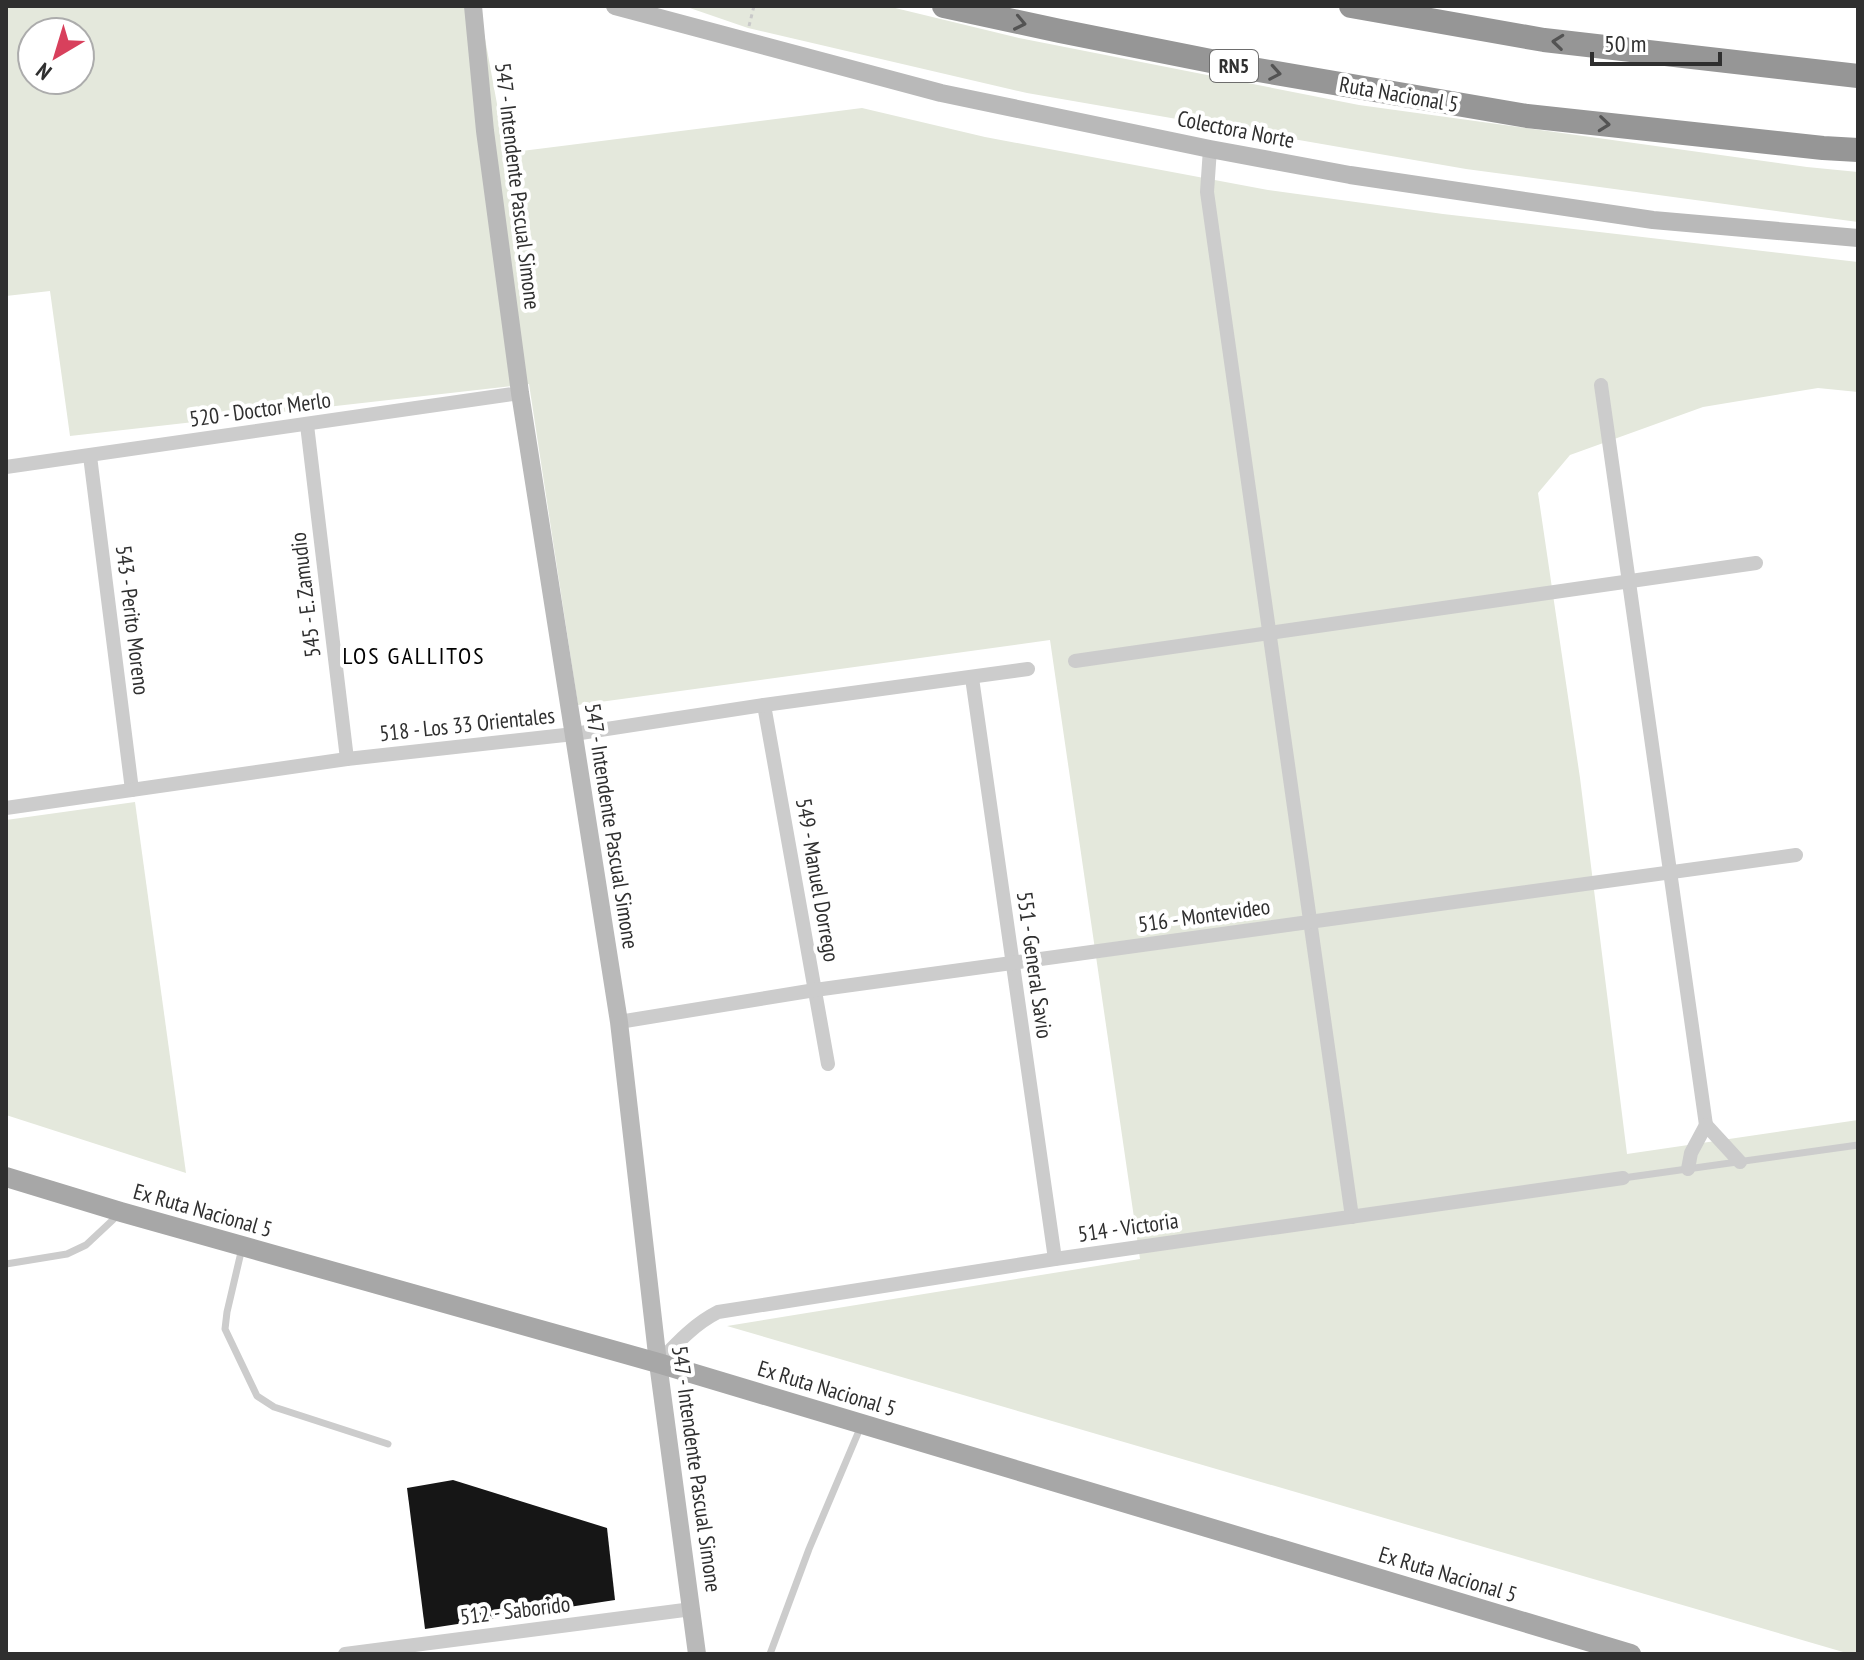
<svg xmlns="http://www.w3.org/2000/svg" width="1864" height="1660" font-family="'PT Sans Narrow',sans-serif">
<style>
.green{fill:#e4e8dc;fill-rule:evenodd}
.building{fill:#161616}
.lines{fill:none;stroke-linecap:round;stroke-linejoin:round}
.path{stroke:#c9c9c9;stroke-width:3;stroke-dasharray:4 4;stroke-linecap:butt}
.lane{stroke:#ccc;stroke-width:7}
.street{stroke:#ccc;stroke-width:14}
.secondary{stroke:#b9b9b9;stroke-width:18}
.primary{stroke:#a7a7a7;stroke-width:20}
.highway{stroke:#969696;stroke-width:24}
.oneway{stroke:#535353}
.labels{text-anchor:middle;stroke-width:8;stroke-linejoin:round;paint-order:stroke}
.shield{fill:#fff;stroke:#6d6d6d;stroke-width:2}
.shield-label{font-size:20px;font-weight:bold;fill:#2f2f2f}
.street-label{font-size:22px;fill:#2f2f2f;stroke:#fff}
.neighbourhood-label{font-size:24px;letter-spacing:2px;fill:#000;stroke:#fff}
</style>
<rect width="100%" height="100%" fill="#fff"/>
<g class="green">
<path d="M6,6H479L506,153L862,108L985,137L1268,190L1443,214L1858,262V392L1818,388L1703,407L1570,455L1538,493L1580,778L1627,1154L1858,1120V1654H1850L727,1326L1140,1259L1050,640L578,705L529,384L70,436L50,291L6,296ZM32,32H80V80H32Z"/>
<path d="M684,6H887L1019,38L1359,105L1807,167L1858,172V222L1466,169L1027,93L748,28Z"/>
<path d="M135,802L186,1173L6,1115V820Z"/>
</g>
<path class="building" d="M453,1480L607,1528L615,1600L425,1629L407,1488Z"/>
<g class="lines">
<path class="path" d="M749,26L754,6"/>
<g class="lane">
<path d="M1623,1178L1858,1145"/>
<path d="M242,1248L227,1312L225,1329L257,1396L274,1407L388,1444"/>
<path d="M6,1264L67,1254L86,1245L117,1216"/>
<path d="M770,1654L809,1549L861,1426"/>
</g>
<g class="street">
<path d="M1210,149L1207,192L1352,1217"/>
<path d="M1601,385L1706,1125"/>
<path d="M307,425L347,759"/>
<path d="M90,456L132,790"/>
<path d="M6,467L520,393"/>
<path d="M1075,661L1756,563"/>
<path d="M972,678L1055,1259"/>
<path d="M764,705L828,1064"/>
<path d="M6,808L347,759L574,734L764,705L1028,669"/>
<path d="M619,1022L815,990L1796,855"/>
<path d="M1688,1169L1691,1153L1706,1125L1740,1162"/>
<path d="M658,1363C676,1344 694,1324 718,1312L1055,1259L1623,1178"/>
<path d="M345,1654L692,1609"/>
</g>
<g class="secondary">
<path d="M473,6L485,131L520,393L619,1022L658,1363L697,1654"/>
<path d="M615,6L941,93L1210,149L1350,175L1653,220L1858,238"/>
</g>
<path class="primary" d="M6,1177L121,1212L658,1363L1631,1654"/>
<g class="highway">
<path d="M944,6L1060,31L1241,67L1527,116L1823,148L1858,150"/>
<path d="M1351,6L1544,40L1858,76"/>
</g>
</g>
<defs><path id="oneway-chevron" d="M-2-3.5L2.5 0L-2 3.5" fill="none" stroke-width="1.6" stroke-linecap="round" stroke-linejoin="round" transform="scale(2)"/></defs>
<g class="oneway">
<use href="#oneway-chevron" transform="translate(1020 23) rotate(12)"/>
<use href="#oneway-chevron" transform="translate(1558 42) rotate(-174)"/>
<use href="#oneway-chevron" transform="translate(1275 73) rotate(10)"/>
<use href="#oneway-chevron" transform="translate(1604 124) rotate(6)"/>
</g>
<g class="labels">
<rect class="shield" x="1210" y="50" width="48" height="32" rx="6"/>
<g class="shield-label">
<text x="1234" y="73">RN5</text>
</g>
<g class="street-label">
<text transform="translate(1399 94) rotate(10)" y="8">Ruta Nacional 5</text>
<text transform="translate(1236 129) rotate(11)" y="8">Colectora Norte</text>
<text transform="translate(518 186) rotate(83)" y="8">547 - Intendente Pascual Simone</text>
<text transform="translate(260 409) rotate(-8)" y="8">520 - Doctor Merlo</text>
<text transform="translate(305 595) rotate(-97)" y="8">545 - E. Zamudio</text>
<text transform="translate(133 620) rotate(83)" y="8">543 - Perito Moreno</text>
<text transform="translate(467 724) rotate(-6)" y="8">518 - Los 33 Orientales</text>
<text transform="translate(612 826) rotate(81)" y="8">547 - Intendente Pascual Simone</text>
<text transform="translate(818 880) rotate(80)" y="8">549 - Manuel Dorrego</text>
<text transform="translate(1204 915) rotate(-8)" y="8">516 - Montevideo</text>
<text transform="translate(1035 965) rotate(82)" y="8">551 - General Savio</text>
<text transform="translate(203 1210) rotate(16)" y="8">Ex Ruta Nacional 5</text>
<text transform="translate(1128 1227) rotate(-8)" y="8">514 - Victoria</text>
<text transform="translate(827 1388) rotate(17)" y="8">Ex Ruta Nacional 5</text>
<text transform="translate(697 1469) rotate(82)" y="8">547 - Intendente Pascual Simone</text>
<text transform="translate(1448 1574) rotate(17)" y="8">Ex Ruta Nacional 5</text>
<text transform="translate(515 1610) rotate(-7)" y="8">512 - Saborido</text>
</g>
<g class="neighbourhood-label">
<text x="414" y="664">LOS GALLITOS</text>
</g>
</g>
<rect width="1864" height="1660" fill="none" stroke="#2f2f2f" stroke-width="16"/>
<g transform="translate(56 56) rotate(218)"><circle r="38" fill="#ffffff" stroke="#acacac" stroke-width="2"/>
<path d="M0-6L14 30L0 20L-14 30Z" fill="#d8405c"/>
<text y="-12" font-size="22" font-weight="bold" text-anchor="middle" fill="#2f2f2f">N</text>
</g>
<path d="M1592 52v12h128v-12" fill="none" stroke="#2f2f2f" stroke-width="4"/>
<text x="1604" y="52" font-size="24" fill="#2f2f2f" stroke="#ffffff" stroke-width="6" paint-order="stroke">50 m</text>
</svg>
